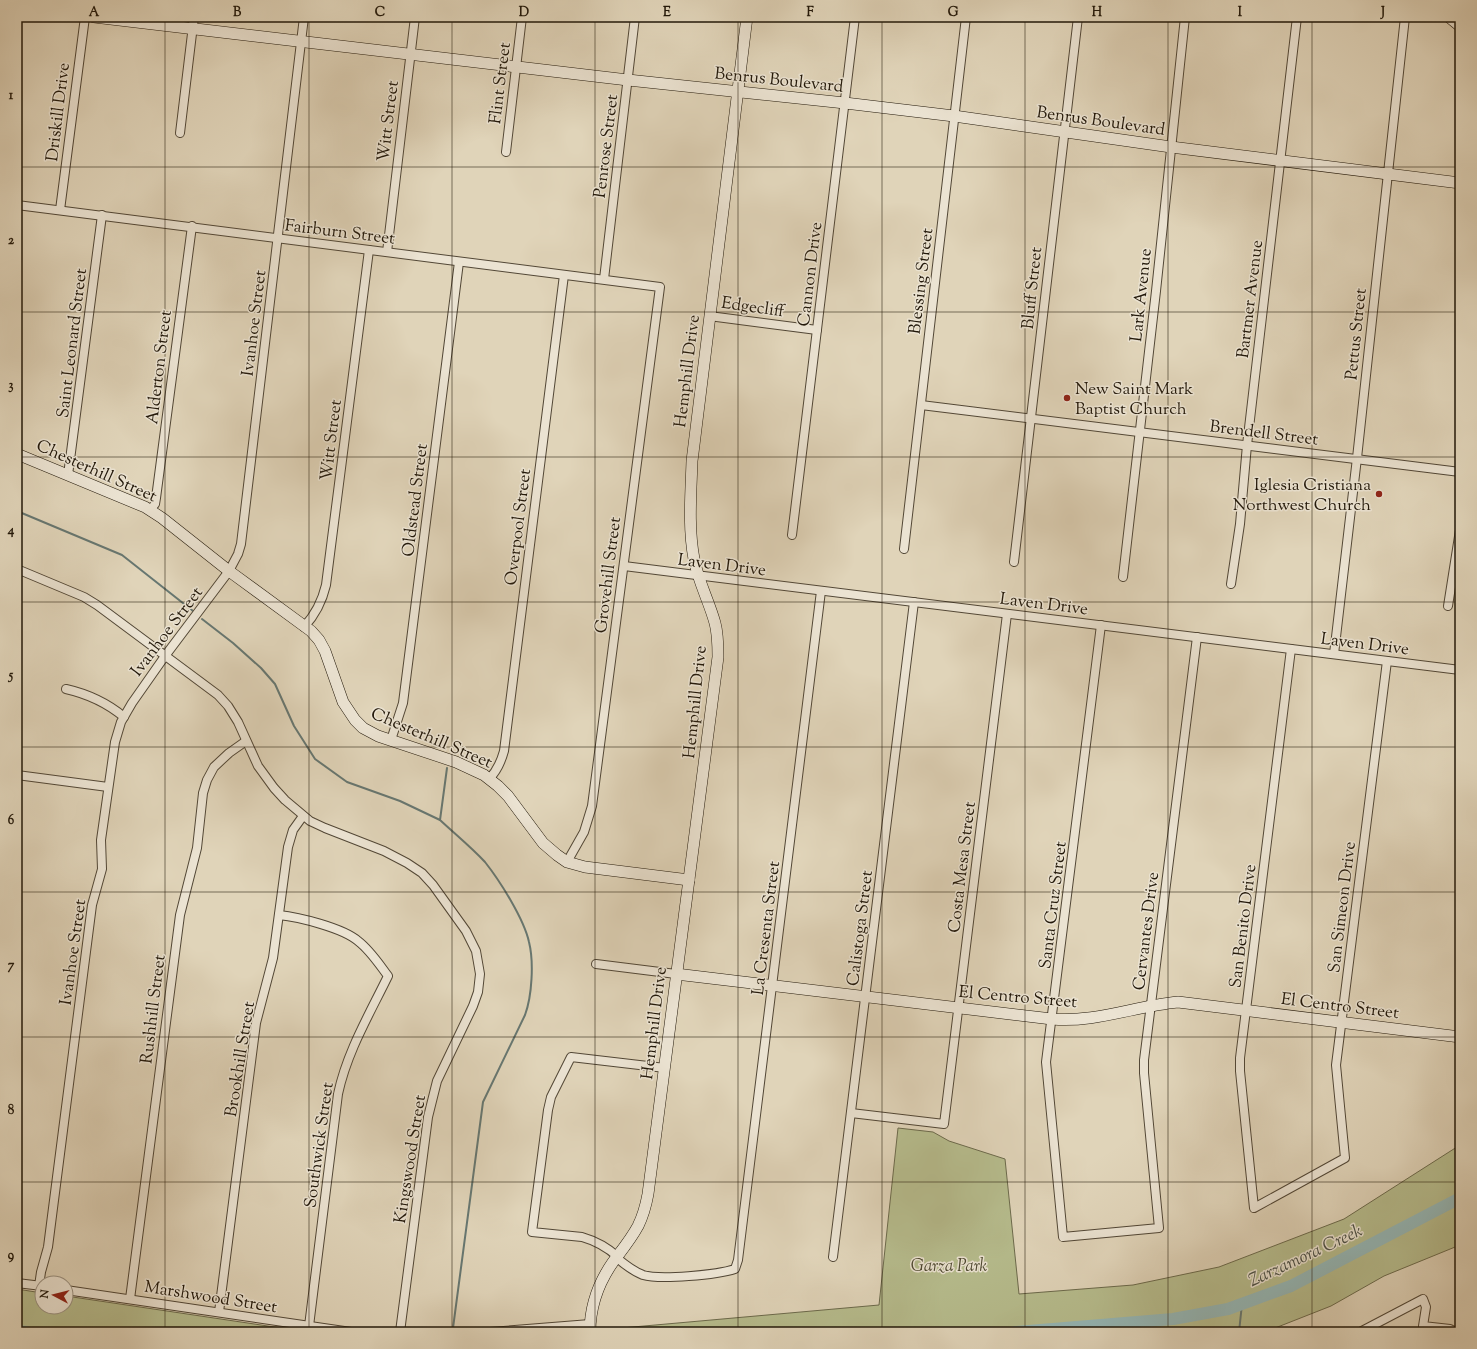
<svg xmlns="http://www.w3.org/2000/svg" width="1477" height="1349" font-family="'Sorts Mill Goudy',serif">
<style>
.green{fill:#b6bc8d;stroke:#6c6a4c}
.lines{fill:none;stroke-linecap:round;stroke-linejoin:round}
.stream{stroke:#677771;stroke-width:2}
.river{stroke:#95b7b6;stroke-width:12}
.street-casing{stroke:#524736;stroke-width:10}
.secondary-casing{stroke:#22180a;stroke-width:12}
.street{stroke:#ebe3d2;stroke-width:8}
.secondary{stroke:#ebe3d2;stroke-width:11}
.grid{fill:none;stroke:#22180a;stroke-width:1;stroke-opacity:0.55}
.poi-dot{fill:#8f2418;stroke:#ebe3d2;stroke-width:1.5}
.labels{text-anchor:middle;stroke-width:3;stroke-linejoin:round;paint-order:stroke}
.street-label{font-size:17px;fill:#22180a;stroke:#ebe3d2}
.poi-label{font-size:17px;fill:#22180a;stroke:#ebe3d2;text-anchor:start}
.park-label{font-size:17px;font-style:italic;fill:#4e4931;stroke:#ebe3d2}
.water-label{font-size:18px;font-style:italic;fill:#4a5046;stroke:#ebe3d2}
.neatline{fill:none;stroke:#22180a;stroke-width:1.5}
.grid-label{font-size:13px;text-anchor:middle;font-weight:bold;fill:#22180a}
</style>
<rect width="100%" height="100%" fill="#e0d4b9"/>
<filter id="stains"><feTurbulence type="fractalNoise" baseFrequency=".005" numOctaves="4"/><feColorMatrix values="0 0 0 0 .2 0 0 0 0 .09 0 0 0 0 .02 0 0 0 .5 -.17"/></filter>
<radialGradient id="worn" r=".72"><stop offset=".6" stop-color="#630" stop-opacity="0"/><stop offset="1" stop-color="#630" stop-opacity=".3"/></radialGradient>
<g class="green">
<path d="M898,1128L933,1132L949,1141L1005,1159L1019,1294L1133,1285L1219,1267L1344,1219L1460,1145V1245L1384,1276L1331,1306L1265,1332H577L879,1305Z"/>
<path d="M17,1289L42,1293V1307H66V1296L308,1332H17Z"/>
</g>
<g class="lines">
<g class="stream">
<path d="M17,511L122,555L193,611"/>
<path d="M202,619L233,643L261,668L275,684L294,726L315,759L347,782L400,801L440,820"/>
<path d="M447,768L440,820C455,834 471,847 485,862C500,881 524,919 529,942C534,962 532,996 525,1015L483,1102L453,1328"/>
<path d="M1239,1332L1242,1304"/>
</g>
<g class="river">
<path d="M17,1331L27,1332"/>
<path d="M1015,1332L1173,1319L1228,1309L1291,1286L1460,1198"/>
</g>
<g class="street-casing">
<g id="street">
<path d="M180,133L194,17"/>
<path d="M506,152L522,17"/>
<path d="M17,205L660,287L592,806L584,832L567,862"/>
<path d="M60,210L85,17"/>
<path d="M387,252L415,17"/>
<path d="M604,279L635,17"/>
<path d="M709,316L817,330"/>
<path d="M921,405L1460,472"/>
<path d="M68,475L102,215"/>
<path d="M150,510L155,504L156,498L192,226"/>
<path d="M792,535L855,17"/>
<path d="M904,549L966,17"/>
<path d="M1014,562L1078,17"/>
<path d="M624,566L1460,670"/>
<path d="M17,569L84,597L97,605L218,695L228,706L238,722L258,766L274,788L285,800L310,821L325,828L384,851L407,863L422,873L433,885L466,931L476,951L480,974L478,992L473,1006L437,1081L428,1117L400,1332"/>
<path d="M1123,577L1156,291L1185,17"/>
<path d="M1231,584L1240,524L1247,445L1297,17"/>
<path d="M1448,606L1460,530"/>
<path d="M1101,625L1046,1062L1063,1237L1159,1228L1144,1073V1060L1197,637"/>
<path d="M304,627C316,614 322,602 326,585L369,250"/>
<path d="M1291,649L1240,1058V1071L1254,1208L1345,1158L1336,1065L1387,661"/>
<path d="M1334,654L1357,458L1405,17"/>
<path d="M66,689C88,694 106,702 124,717"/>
<path d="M391,740L403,703L459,262"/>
<path d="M17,775L108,787"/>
<path d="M489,779C497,771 501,762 504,751L564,275"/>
<path d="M279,915C299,917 343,928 358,941C370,950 379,964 388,976C369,1015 347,1052 338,1094L309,1326"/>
<path d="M596,964L676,974"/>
<path d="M851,1113L944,1124L1007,614"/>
<path d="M618,1257C607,1247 596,1241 582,1237L532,1232L548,1110L551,1097L571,1057L665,1068"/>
<path d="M833,1257L914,602"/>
<path d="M617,1258C624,1264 633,1271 643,1275C660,1280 717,1275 735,1269L738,1260L821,591"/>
<path d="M17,1283L42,1286"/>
<path d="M39,1286L41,1272L48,1247L92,905L102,869L101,840L115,742L121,722L132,703L165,656L229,571L238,554L241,544L304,17"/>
<path d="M66,1290L351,1332"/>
<path d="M130,1299L180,915L197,848L203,793L207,780L214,767L229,753L246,741"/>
<path d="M219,1312L256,1023L273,958L288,847L293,830L303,816"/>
<path d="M490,1332L590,1324"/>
<path d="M1360,1332L1423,1299L1426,1307L1423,1326L1450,1329L1456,1332"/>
</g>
</g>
<g class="secondary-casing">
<g id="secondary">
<path d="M94,17L628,80L845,103L954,116L1171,147L1460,183"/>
<path d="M1449,17L1460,26"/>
<path d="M17,454L145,507L162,518L229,571L311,631L319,640L325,651L343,702L355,720L363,728L378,736L456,762L484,775L498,786L508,796L543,843L557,855L567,862L585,867L689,880"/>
<path d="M676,974L1052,1019C1095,1023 1135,1006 1178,1002L1460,1037"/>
<path d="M590,1332C590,1307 599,1282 613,1262C622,1250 631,1239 638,1226C643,1216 646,1205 648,1194L718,657C718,645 718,634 715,623C709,601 698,581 694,559C688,527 691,493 692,461L747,17"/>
</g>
</g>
<use href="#street" class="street"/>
<use href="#secondary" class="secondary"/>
</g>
<path class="grid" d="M165,17V1332M309,17V1332M452,17V1332M595,17V1332M738,17V1332M882,17V1332M1025,17V1332M1168,17V1332M1312,17V1332M17,167H1460M17,312H1460M17,457H1460M17,602H1460M17,747H1460M17,892H1460M17,1037H1460M17,1182H1460"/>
<g class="poi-dot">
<circle cx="1067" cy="398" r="4"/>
<circle cx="1379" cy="494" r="4"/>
</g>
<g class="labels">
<g class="street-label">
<text transform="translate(779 79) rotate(6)" y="6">Benrus Boulevard</text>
<text transform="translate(499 83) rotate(-83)" y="6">Flint Street</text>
<text transform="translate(57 112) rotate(-83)" y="6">Driskill Drive</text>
<text transform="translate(1101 120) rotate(8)" y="6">Benrus Boulevard</text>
<text transform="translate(387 121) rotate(-83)" y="6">Witt Street</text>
<text transform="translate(605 146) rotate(-83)" y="6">Penrose Street</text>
<text transform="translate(340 231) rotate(7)" y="6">Fairburn Street</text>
<text transform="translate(809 274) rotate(-83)" y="6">Cannon Drive</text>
<text transform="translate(920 281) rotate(-83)" y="6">Blessing Street</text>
<text transform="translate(1031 288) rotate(-84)" y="6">Bluff Street</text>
<text transform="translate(1140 295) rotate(-84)" y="6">Lark Avenue</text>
<text transform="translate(1249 299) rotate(-83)" y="6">Bartmer Avenue</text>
<text transform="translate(753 306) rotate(8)" y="6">Edgecliff</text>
<text transform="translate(253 323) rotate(-83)" y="6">Ivanhoe Street</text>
<text transform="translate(1355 334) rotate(-84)" y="6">Pettus Street</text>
<text transform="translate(71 343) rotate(-83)" y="6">Saint Leonard Street</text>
<text transform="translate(158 367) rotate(-83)" y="6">Alderton Street</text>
<text transform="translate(686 371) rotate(-83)" y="6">Hemphill Drive</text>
<text transform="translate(1264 432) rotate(7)" y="6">Brendell Street</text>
<text transform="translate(330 440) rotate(-83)" y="6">Witt Street</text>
<text transform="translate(97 470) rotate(24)" y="6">Chesterhill Street</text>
<text transform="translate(414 500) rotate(-83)" y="6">Oldstead Street</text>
<text transform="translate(517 527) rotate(-83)" y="6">Overpool Street</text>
<text transform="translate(722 564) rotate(7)" y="6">Laven Drive</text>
<text transform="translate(607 575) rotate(-83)" y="6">Grovehill Street</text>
<text transform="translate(1044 603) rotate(7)" y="6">Laven Drive</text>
<text transform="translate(166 631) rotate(-53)" y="6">Ivanhoe Street</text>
<text transform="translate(1365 643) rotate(7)" y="6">Laven Drive</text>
<text transform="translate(694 702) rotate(-84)" y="6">Hemphill Drive</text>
<text transform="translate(432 737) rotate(23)" y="6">Chesterhill Street</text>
<text transform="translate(961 867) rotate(-83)" y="6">Costa Mesa Street</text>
<text transform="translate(1052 905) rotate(-83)" y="6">Santa Cruz Street</text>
<text transform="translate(1341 907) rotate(-83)" y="6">San Simeon Drive</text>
<text transform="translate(1242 926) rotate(-83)" y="6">San Benito Drive</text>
<text transform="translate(765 928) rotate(-83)" y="6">La Cresenta Street</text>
<text transform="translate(859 928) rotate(-83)" y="6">Calistoga Street</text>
<text transform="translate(1145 931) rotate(-83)" y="6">Cervantes Drive</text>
<text transform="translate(72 952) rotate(-82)" y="6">Ivanhoe Street</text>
<text transform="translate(1018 996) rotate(5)" y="6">El Centro Street</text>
<text transform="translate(1340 1005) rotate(7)" y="6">El Centro Street</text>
<text transform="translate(152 1009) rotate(-83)" y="6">Rushhill Street</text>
<text transform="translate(653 1023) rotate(-83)" y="6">Hemphill Drive</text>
<text transform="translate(239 1059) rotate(-81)" y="6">Brookhill Street</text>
<text transform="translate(318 1145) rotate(-82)" y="6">Southwick Street</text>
<text transform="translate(409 1159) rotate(-81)" y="6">Kingswood Street</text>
<text transform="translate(211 1296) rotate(9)" y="6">Marshwood Street</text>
</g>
<g class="poi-label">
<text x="1075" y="394">New Saint Mark<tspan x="1075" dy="20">Baptist Church</tspan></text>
<text x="1371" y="490" text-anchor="end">Iglesia Cristiana<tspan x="1371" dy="20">Northwest Church</tspan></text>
</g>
<g class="park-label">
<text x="949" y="1271">Garza Park</text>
</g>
<g class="water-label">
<text transform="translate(1305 1255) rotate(-25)" y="6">Zarzamora Creek</text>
</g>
</g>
<rect width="1477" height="1349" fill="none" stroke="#e0d4b9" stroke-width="44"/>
<g transform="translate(54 1295) rotate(277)"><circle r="19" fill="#ebe3d2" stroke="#9b9282"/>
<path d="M0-3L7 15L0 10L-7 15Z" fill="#8f2418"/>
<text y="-6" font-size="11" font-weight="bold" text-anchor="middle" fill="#22180a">N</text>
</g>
<rect x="22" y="22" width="1433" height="1305" class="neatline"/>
<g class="grid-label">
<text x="94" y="16">A</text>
<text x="237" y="16">B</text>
<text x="380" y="16">C</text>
<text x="524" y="16">D</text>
<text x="667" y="16">E</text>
<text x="810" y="16">F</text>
<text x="953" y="16">G</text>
<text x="1097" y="16">H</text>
<text x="1240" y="16">I</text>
<text x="1383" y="16">J</text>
<text x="11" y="99">1</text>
<text x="11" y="244">2</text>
<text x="11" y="389">3</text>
<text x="11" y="534">4</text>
<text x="11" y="679">5</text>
<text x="11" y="824">6</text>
<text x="11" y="969">7</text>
<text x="11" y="1114">8</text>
<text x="11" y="1259">9</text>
</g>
<rect width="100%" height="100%" filter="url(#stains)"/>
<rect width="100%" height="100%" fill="url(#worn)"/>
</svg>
